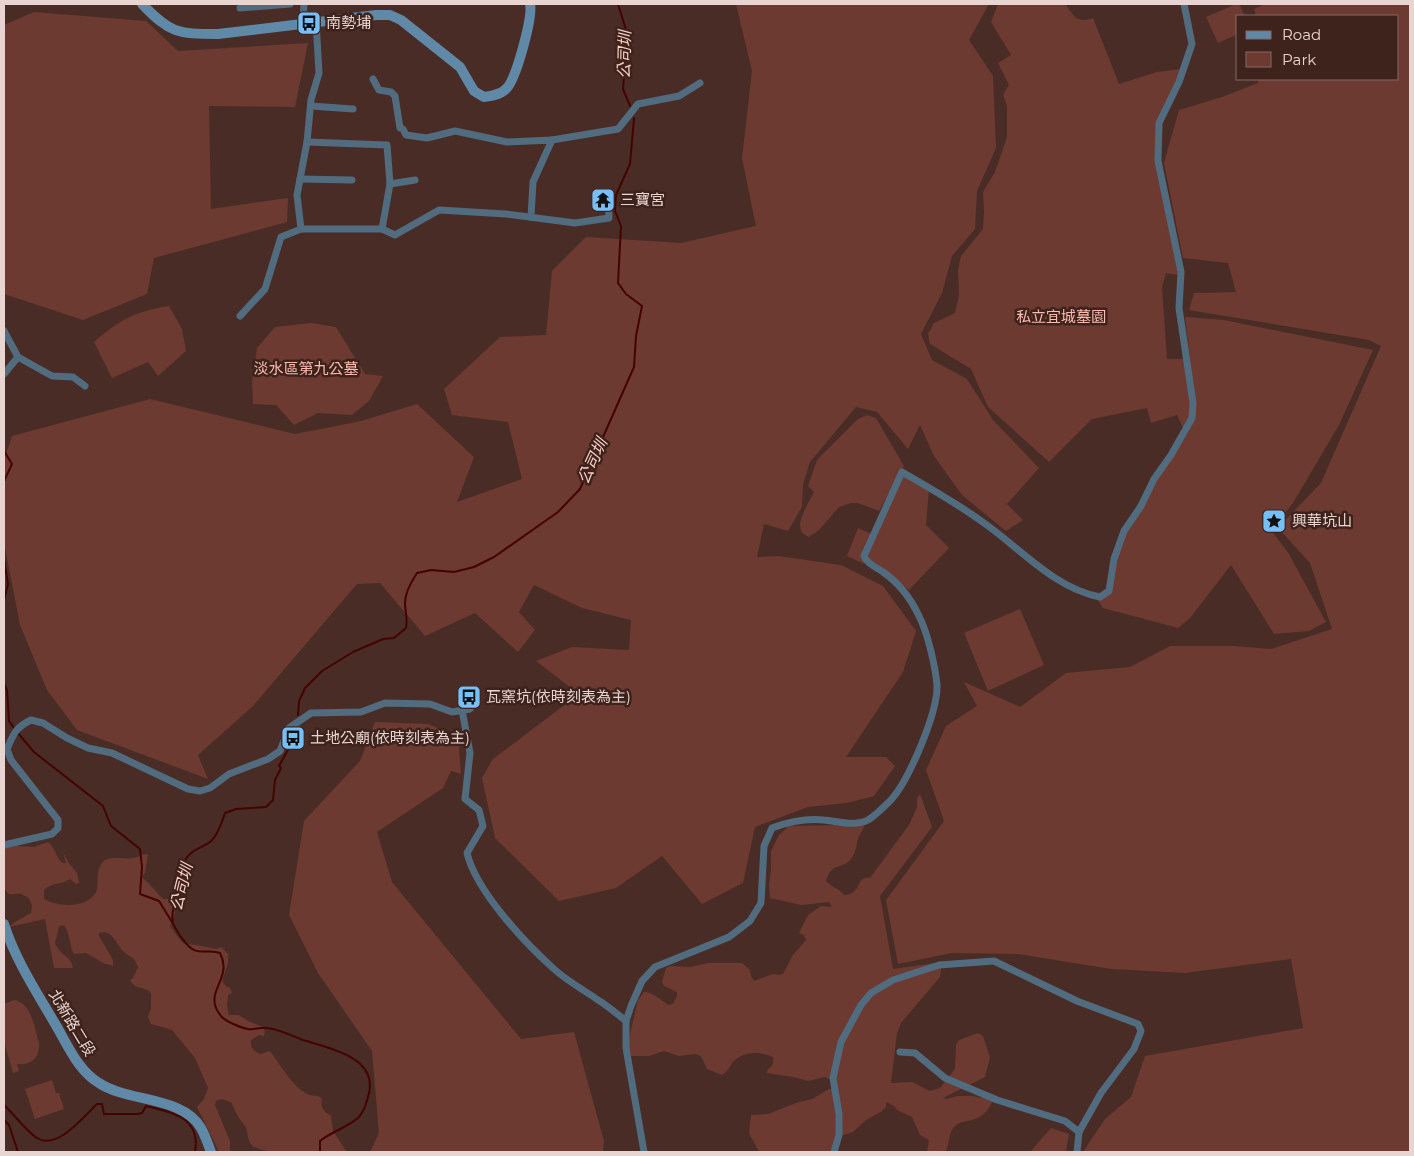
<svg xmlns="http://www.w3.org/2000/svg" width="1414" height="1156" font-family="Montserrat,'Noto Sans TC',sans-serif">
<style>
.green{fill:#6c3a30}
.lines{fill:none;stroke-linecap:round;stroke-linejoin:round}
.stream{stroke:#450300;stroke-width:2}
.street{stroke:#516b7f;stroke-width:7}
.secondary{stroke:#6089a8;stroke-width:10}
.labels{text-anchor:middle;stroke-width:5;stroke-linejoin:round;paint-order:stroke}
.poi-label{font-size:15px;fill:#e8d4d0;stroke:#3e221c;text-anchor:start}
.park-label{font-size:15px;fill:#fcbcaf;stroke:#3e221c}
.street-label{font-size:15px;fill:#e8d4d0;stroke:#3e221c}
.water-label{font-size:16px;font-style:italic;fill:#fbcfc6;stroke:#3e221c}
</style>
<rect width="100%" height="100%" fill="#492c26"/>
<g class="green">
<path d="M736,4H989L969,40L993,76L996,148L977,191L975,229L952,256L942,293L921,334L932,360L967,379L993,420L1039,468L1007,504L1023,520L1006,531L962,495L934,456L920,425L908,449L877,412L856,407L810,462L803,484L802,507L788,531L764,524L757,557L778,556L841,565L883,586L916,631L903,672L846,757H886L895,766L874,796L847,803L808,807L755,827L743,883L702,904L662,856L616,888L559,901L495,838L482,778L493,759L579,694L536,661L572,647L629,650L631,620L582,608L534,585L519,612L535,630L518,652L475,613L425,636L380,583L357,584L253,706L198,755L208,779L77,730L47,690L20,625L4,542V460L12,436L150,399L295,434L361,421L417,404L474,457L457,502L522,479L508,422L452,415L444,389L500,337L546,335L552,271L586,237L681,243L756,226L742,158L752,71Z"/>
<path d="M998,4H1065C1074,16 1077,24 1093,18L1119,84L1157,72L1181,69L1163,122L1157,159L1178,275L1166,273L1162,287L1167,359H1190L1185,317L1224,320L1373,350L1339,425L1293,503L1271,530L1289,554L1326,622L1309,631L1274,634L1231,565L1190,618L1178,628L1103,608L1098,600L1108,595C1113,574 1117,551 1127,531C1144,498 1166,467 1186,435L1177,415L1151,423L1147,408L1092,419L1049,462L988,407L971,369L930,344L928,334L934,323L955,313L959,295L958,270L961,256L983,229L984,212L983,192L995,172L1007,137V106L1003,95L1009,85L998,63L1011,55L991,22Z"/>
<path d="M1236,4H1239L1245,16H1238V34L1218,43L1206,17Z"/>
<path d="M1265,4H1410V1152H1083L1105,1119L1131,1097L1145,1056L1303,1028L1291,959L1185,973L1111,969L1018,954L952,953L898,964L886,900L944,821L926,770L946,726L977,706L964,682L1020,707L1066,673L1130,667L1170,646H1235L1271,649L1332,629L1310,563L1278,528L1321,483L1381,346L1369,340L1189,310L1194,293L1236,292L1228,263L1183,258L1164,163L1179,110L1222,97L1258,83V79H1398V16H1256L1254,9Z"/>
<path d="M34,12L146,21L178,51L308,43L295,107L209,106L211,209L288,198L287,222L154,258L147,294L83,320L4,294V25Z"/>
<path d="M169,306L182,329L186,351L158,376L148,362L112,378L94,342C119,320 136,311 169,306Z"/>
<path d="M311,323L336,327L365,374L383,376L369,401L352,415L318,413L294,425L276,405L253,404L252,382L257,348L275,327Z"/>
<path d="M867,415L876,418L904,466L879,511L858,503H851L839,507L819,530L809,537C789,530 808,505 814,492L808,486L817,460L858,419Z"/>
<path d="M903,474L929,489L926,525L949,548L909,590L866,557Z"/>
<path d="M858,528L872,534L862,556L864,564L847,556Z"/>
<path d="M1020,609L1044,665L988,691L964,633Z"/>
<path d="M375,722L428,724L458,736L461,774L451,771L443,788L377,832L392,882L521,1039L574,1032L604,1141L603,1152H370L379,1133L372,1051L318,973L289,915L304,821L360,761Z"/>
<path d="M920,794L932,827L880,896L893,969L942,962L940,977L901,1023L897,1033L891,1083L912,1082L930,1091L940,1088L955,1069L956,1045L959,1040L978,1033L983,1036L990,1057L985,1077L943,1098L947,1099L957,1096H972L982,1098L991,1093L995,1095C990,1109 984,1118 968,1121C963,1122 959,1122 954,1127C948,1134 950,1145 945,1152H927L929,1140L920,1135L912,1117L897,1110L894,1106L886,1102V1107L882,1111L866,1120L853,1132L838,1137L834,1152H759L749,1133L751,1115L768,1114L796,1103L812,1099L829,1089H835L834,1081L825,1077L808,1081L793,1077L767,1073L768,1069C773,1066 774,1063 773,1057C759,1051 743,1051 732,1063C729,1068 727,1072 722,1075L707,1069L701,1056L695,1054L679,1056L664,1051L649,1056H629L627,1047L638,1000L644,992C654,993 660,999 668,1005L673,1004L677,996V992L664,986L662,982L666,968L671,966L691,967L707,963H742L750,970L751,976L754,981L773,974L779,975L783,974L793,955L806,940L804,935L799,933L808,915L821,906L832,907L829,902L801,905L770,898L769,884L771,871V851L779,835L789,826L845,825L859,818L863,821L864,826C863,830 861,833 859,836C856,844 857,851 851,859C844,869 831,862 826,881C831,887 839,888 844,895C862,895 855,876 870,878L909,825L917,807V798Z"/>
<path d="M48,842C57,849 55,858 63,863H66L63,852L68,862L77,873L79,883L76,884L70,879C62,885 52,882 44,890V899C58,907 87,909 96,892C100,885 94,872 103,862C109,855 125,860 133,858C139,857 142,854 148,854L145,873L142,877L156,891L159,895L163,899H169L173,903L175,913L170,926L181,941L185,944L197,945L216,949L221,947L228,954V963L222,981L226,986L230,988L232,993L228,995L227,1006L229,1015H239L248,1021L263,1027L265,1032L264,1036L259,1035L251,1040C250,1047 253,1051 260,1054L270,1051C281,1065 298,1098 318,1096L322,1099C320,1108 324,1111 331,1116L333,1131L347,1152C325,1152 271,1156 254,1147C246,1142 249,1132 245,1126C239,1118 235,1113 232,1103L223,1099L216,1101L215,1105L230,1141V1152H219L197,1107L204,1099L208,1088L195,1058L172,1030L151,1024L148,1017L151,1009V993C145,986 134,990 130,980L133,978L138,967C134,956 132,959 124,952C116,945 113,929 99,933V936L113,960V966L103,963L86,953L74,954C70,947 70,936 65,926L62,925L59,927L55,943C61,957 71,955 73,968H54L45,919L9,927L15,922L31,913L32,906L29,898C26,897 24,895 21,894C13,893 9,898 4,888V848L16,846L34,847Z"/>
<path d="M14,1000C32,1003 34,1027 39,1043C40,1057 32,1066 17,1064L19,1071L13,1073L4,1041V1004Z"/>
<path d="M52,1080L56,1093H59L64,1109L35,1119L25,1089Z"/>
<path d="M1051,1128L1069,1134L1066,1152H1030Z"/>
</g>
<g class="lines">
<g class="stream">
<path d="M618,4L627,33L623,89L630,106"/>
<path d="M4,451L12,464L4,481"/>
<path d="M4,559L8,584L4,600"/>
<path d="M4,684L7,690L9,721L14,728"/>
<path d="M298,715L299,701L305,688L322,671L353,652L383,639L394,638L406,628C408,617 405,613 405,603C405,592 411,582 417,573L431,570L454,572L474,567L494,557L558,512L580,489L634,367L636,336L642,306L626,294L618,283L621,226L615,211L616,195L630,164L634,118"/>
<path d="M300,728L279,766L281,768L275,780L273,800L266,807L236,809L225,813C222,822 218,835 211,841C202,849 191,848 184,862C180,872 170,913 173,923C176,931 187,947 194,950C201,954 211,949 220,953C234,980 201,992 221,1016C225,1021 241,1028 248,1029C254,1030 261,1027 267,1028C279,1029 292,1036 303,1040C329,1048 377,1057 369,1093C367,1102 365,1110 359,1117C350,1126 331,1132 320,1141V1152"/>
<path d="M17,732L34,752L103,806L111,826L140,849L142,867L140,894L159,901L172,922"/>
<path d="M4,1105C14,1114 26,1131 37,1138C57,1151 84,1116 97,1104H102L104,1114H137L142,1113L146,1106C173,1113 201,1117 195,1152"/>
<path d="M4,1120L9,1125L18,1152"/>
</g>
<g class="street">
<path d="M240,8L290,4"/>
<path d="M303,23L304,4"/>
<path d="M373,79L379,90L391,92L395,96L400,128L403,129L406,135L427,138L455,131L507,142L552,140L533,182L531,217"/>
<path d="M311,106L353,109"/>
<path d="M552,140L618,129L638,104L679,96L700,83"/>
<path d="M307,142L387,145L390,184L382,229"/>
<path d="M300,179L352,180"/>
<path d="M390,184L415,180"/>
<path d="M301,229H382L395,235L439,210L506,214L575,223L609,218L608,195"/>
<path d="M240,316L265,289L281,237L301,229L297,195L307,142L311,100L319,73L316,21"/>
<path d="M4,331L18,357L52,376L73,377L85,386"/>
<path d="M4,374L18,357"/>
<path d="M462,710L470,753L465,799L479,810L483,826L467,853C476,891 525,943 554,969C567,981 584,990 598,1000C608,1006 617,1014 626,1021"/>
<path d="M4,845L52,834L58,828V820L11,760L7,749C14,733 15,728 31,720L43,723L67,738L88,748L112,753L188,789L200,791L210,788L229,774L268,759L280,751L289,728L311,713L361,712L385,703L430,704L452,712L470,709L474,701L476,689"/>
<path d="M900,1052L915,1053L945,1078L997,1100L1065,1121L1079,1132"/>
<path d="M644,1152L626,1048V1021L631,1006L642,981L655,967L729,937L750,921L761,903L764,846L772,828C788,822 806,818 824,820C837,821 855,827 868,820C876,815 885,806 891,800C909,780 938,712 937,685C935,665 928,634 919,616C911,599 899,583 883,572C875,566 868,565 864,556L902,472C930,488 958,504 984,523C1021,549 1054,588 1100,597L1109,591L1114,559L1124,531L1141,506L1154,479L1171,455L1192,418L1193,403L1179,308L1181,272L1158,161L1159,123L1179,82L1192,44L1184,4"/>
<path d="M834,1152L839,1135V1114L833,1078L841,1042L861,1005L871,993L893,980L939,965L994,961L1077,1001L1138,1024L1141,1031L1134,1049L1101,1093L1079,1132L1077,1152"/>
</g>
<g class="secondary">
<path d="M142,4C170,33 177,34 218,34L376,15H390L401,20L460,67L474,91L484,97C491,96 500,95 506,89C516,80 533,17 530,4"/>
<path d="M4,924C15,959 36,991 54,1022C67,1043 77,1070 99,1083C127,1102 183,1096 201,1128C205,1135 208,1144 211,1152"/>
</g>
</g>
<defs>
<g id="bus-square" transform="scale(1.25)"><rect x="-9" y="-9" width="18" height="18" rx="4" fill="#77c0f7" stroke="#3e221c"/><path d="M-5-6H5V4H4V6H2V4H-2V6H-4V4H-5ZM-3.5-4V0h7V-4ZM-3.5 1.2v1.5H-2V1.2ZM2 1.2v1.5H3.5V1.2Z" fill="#111"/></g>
<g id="temple-square" transform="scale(1.25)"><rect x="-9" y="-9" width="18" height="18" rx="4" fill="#77c0f7" stroke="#3e221c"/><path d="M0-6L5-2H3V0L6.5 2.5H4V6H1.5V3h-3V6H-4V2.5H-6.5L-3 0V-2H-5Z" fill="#111"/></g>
<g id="sight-square" transform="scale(1.25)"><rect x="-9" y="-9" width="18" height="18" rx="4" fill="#77c0f7" stroke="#3e221c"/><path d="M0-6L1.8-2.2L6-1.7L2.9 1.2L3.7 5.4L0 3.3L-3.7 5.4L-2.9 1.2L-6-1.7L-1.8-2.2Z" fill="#111"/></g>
</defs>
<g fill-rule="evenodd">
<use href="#bus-square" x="309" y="23"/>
<use href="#temple-square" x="603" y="200"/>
<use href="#sight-square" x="1274" y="521"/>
<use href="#bus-square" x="469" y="697"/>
<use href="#bus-square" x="293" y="738"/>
</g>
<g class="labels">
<g class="poi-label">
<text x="326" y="28">南勢埔</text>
<text x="620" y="205">三寶宮</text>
<text x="1292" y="526">興華坑山</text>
<text x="486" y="702">瓦窯坑(依時刻表為主)</text>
<text x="310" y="743">土地公廟(依時刻表為主)</text>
</g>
<g class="park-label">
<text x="1061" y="322">私立宜城墓園</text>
<text x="306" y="374">淡水區第九公墓</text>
</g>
<g class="street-label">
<text transform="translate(72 1023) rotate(59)" y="5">北新路二段</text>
</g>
<g class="water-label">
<text transform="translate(624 55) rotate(-89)" y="6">公司圳</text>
<text transform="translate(592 461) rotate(-65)" y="6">公司圳</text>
<text transform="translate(181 887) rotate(-76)" y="6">公司圳</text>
</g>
</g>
<rect width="1414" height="1156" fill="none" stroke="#e8d4d0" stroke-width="10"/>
<rect x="1236" y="15" width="162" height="65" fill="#3e221c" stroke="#826964"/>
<rect x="1246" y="31" width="25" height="8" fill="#6089a8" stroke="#826964"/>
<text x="1282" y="40" font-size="15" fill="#e8d4d0">Road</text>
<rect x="1246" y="52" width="25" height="15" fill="#6c3a30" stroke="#826964"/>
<text x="1282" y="65" font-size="15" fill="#e8d4d0">Park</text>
</svg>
